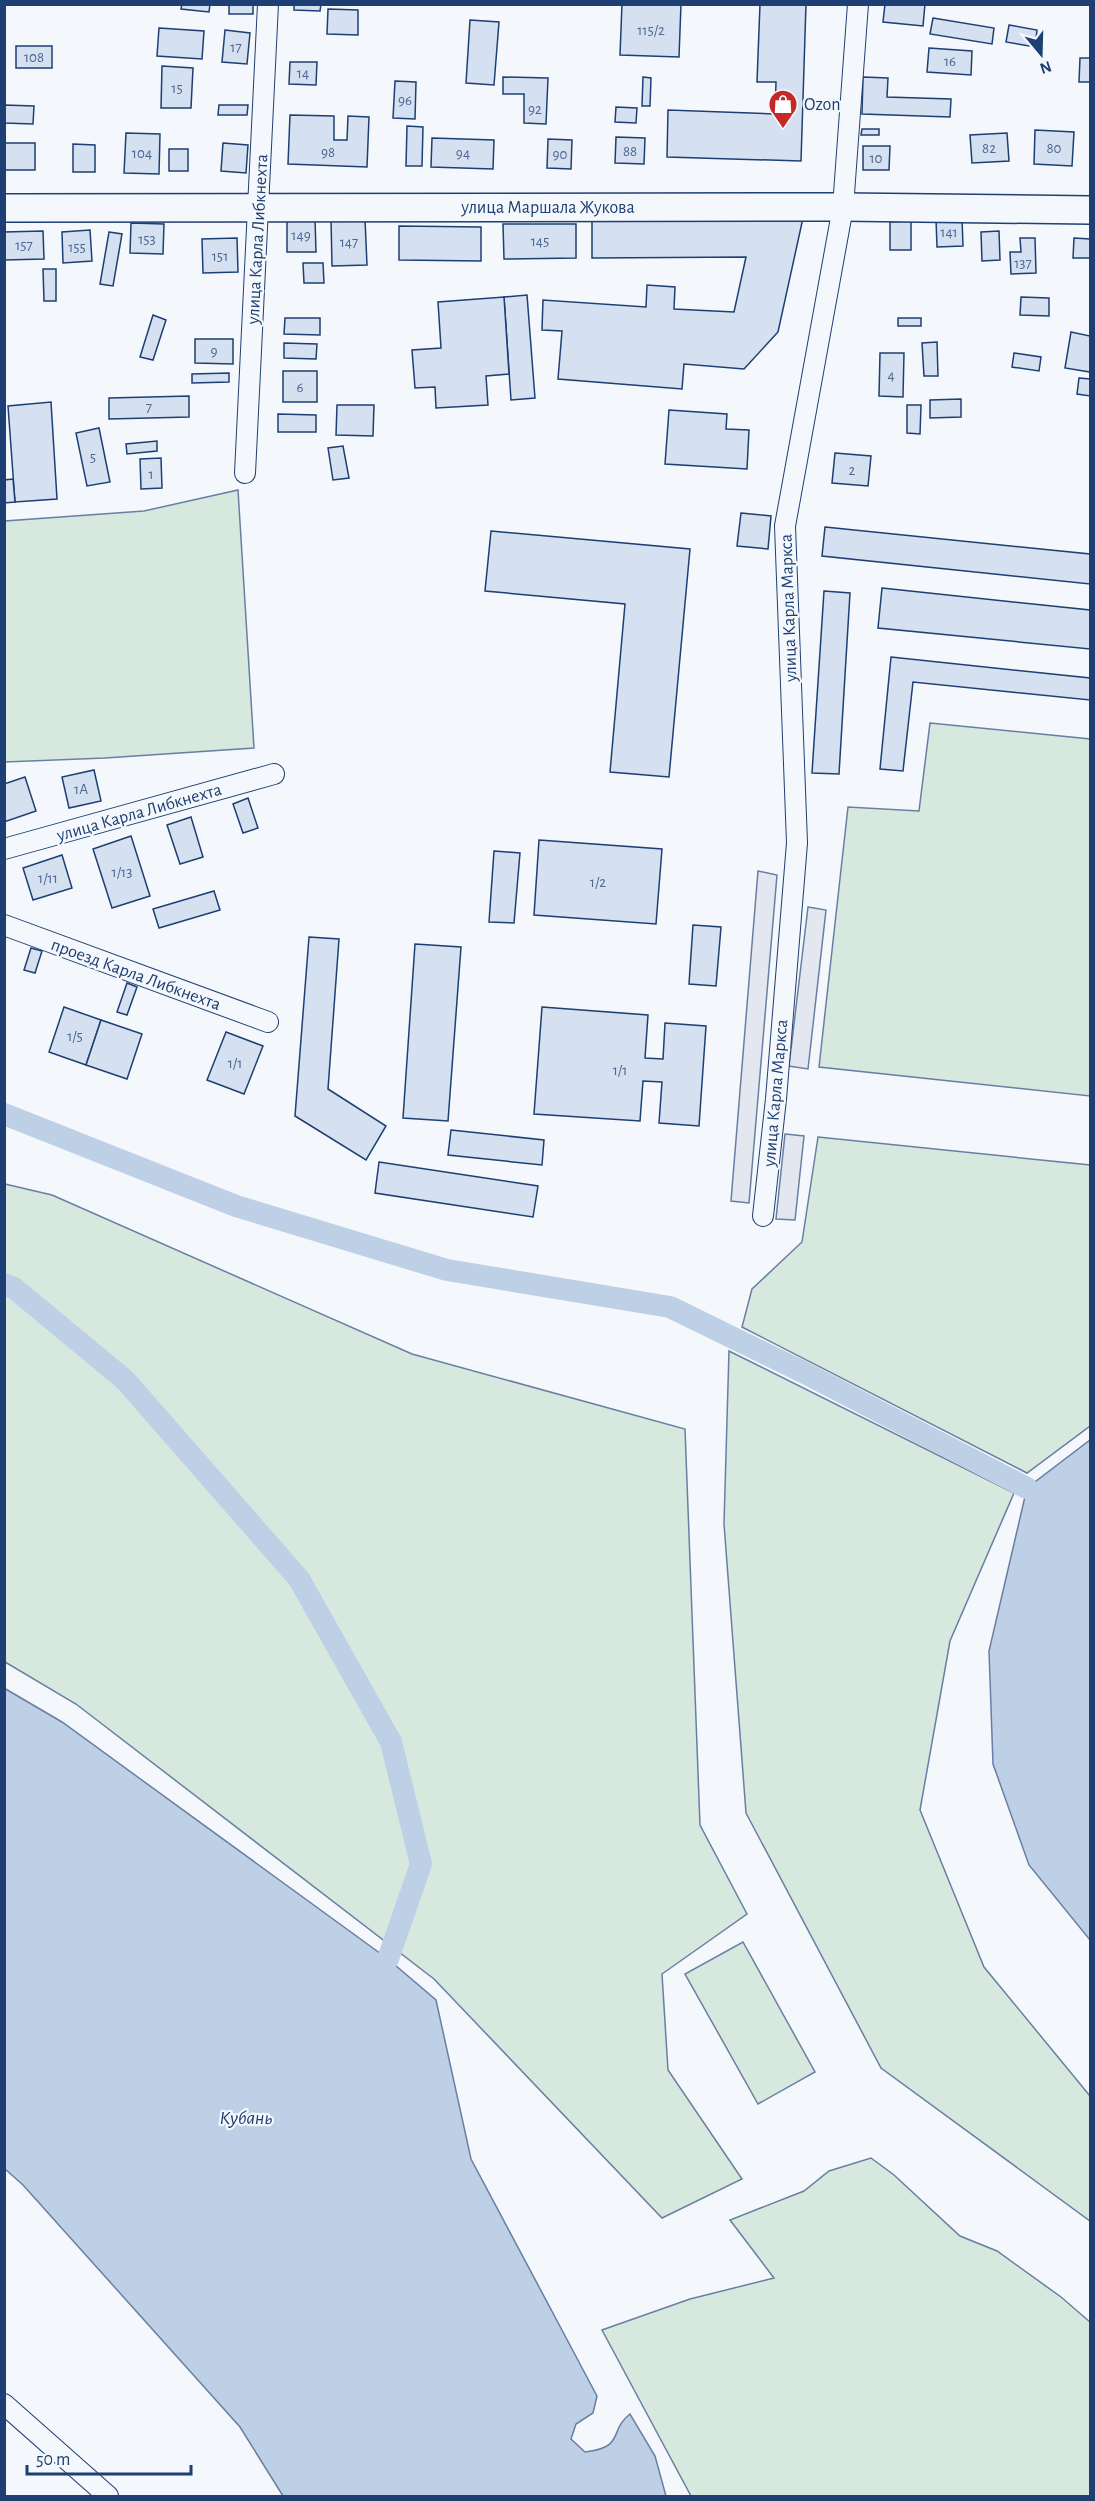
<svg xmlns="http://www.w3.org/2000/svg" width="1095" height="2501" font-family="'Alegreya Sans',sans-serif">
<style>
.green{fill:#d7e8df;stroke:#687fa3;stroke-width:1.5}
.parking{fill:#e3e8f0;stroke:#687fa3;stroke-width:1.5}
.water{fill:#bed0e5;stroke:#687fa3;stroke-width:1.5}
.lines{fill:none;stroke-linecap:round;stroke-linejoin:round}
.canal{stroke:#bed0e5;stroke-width:22}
.building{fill:#d5e0f0;stroke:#1d3f73;stroke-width:1.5}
.minor-casing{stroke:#1d3f73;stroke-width:22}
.secondary-casing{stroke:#1d3f73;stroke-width:30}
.minor{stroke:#f4f7fb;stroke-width:20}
.secondary{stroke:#f4f7fb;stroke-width:27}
.labels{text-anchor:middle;stroke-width:4.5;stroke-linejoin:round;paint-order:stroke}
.number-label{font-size:15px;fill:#4b6792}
.poi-label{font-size:18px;fill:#1d3f73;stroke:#f4f7fb;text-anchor:start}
.street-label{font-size:18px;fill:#1d3f73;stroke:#f4f7fb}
.water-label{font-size:20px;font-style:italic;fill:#1d3f73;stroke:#f4f7fb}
</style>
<rect width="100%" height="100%" fill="#f4f7fb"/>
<g class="green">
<path d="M238,490L254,748L105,758L5,762V521L144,511Z"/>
<path d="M930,723L1090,739V1096L819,1067L848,807L919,811Z"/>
<path d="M818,1137L1090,1165V1426L1027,1473L742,1327L752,1289L802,1242Z"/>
<path d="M5,1184L52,1195L412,1354L685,1429L700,1825L747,1914L662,1974L668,2070L742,2179L662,2218L434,1979L76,1704L5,1662Z"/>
<path d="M729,1351L1014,1493L950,1641L920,1810L984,1967L1090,2096V2221L881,2068L746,1813L724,1524Z"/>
<path d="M743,1942L815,2072L758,2104L685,1974Z"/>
<path d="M871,2158L894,2175L960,2236L997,2251L1061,2297L1090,2322V2496H691L602,2330L690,2299L774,2278L730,2220L804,2191L829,2171Z"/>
</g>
<g class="parking">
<path d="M758,871L777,875L749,1203L731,1201Z"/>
<path d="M808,907L826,910L808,1069L789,1066Z"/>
<path d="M785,1134L804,1136L795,1220L776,1219Z"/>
</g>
<g class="water">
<path d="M1090,1440V1940L1029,1865L993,1764L989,1651L1027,1488Z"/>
<path d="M4,1688L62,1722L388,1959L436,2000L471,2159L597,2396L593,2413L576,2424L571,2439L585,2452C626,2447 608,2431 630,2414L655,2456L666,2496H283L240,2427L23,2185L5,2169Z"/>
</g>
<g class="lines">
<g class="canal">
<path d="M4,1114L236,1206L447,1270L670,1307L803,1372L1027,1488"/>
<path d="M4,1284L14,1288L125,1380L299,1579L391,1742L421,1864L388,1959"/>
</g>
</g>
<g class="building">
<path d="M182,4H210L209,12L181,9Z"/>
<rect x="229" y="4" width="24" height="10"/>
<path d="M294,4H321L320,11L294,10Z"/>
<path d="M622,4H681L679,57L620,55Z"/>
<path d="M760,4H806L801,161L667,157L668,110L775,114L776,82H757Z"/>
<path d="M885,4H925L923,26L883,22Z"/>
<path d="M328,9L358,10V35L327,34Z"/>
<path d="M933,18L994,28L992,44L930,34Z"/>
<path d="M470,20L499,22L494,85L466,83Z"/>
<path d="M1009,25L1037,30L1035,47L1006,42Z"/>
<path d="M159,28L204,31L202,59L157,56Z"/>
<path d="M225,30L250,33L247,64L222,62Z"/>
<rect x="16" y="46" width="36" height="22"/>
<path d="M929,48L972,51L971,75L927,72Z"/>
<path d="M1080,58H1090V82H1079Z"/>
<path d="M290,62H317L316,85L289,84Z"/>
<path d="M162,66L193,68L191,108H161Z"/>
<path d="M503,77L548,78L546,124L524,123V94H503Z"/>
<path d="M643,77L651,78L650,106H642Z"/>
<path d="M863,77L888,78L887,97L951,99L950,117L862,114Z"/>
<path d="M395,81L416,82L415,119L393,118Z"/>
<path d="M4,105L34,106L33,124L4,123Z"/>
<path d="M219,105H248L247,115H218Z"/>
<path d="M616,107L637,108L636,123L615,122Z"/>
<path d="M290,115L334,116V140H347L348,116L369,117L367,167L288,164Z"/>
<path d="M407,126L423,127L422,166H406Z"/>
<path d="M862,129H879V135H861Z"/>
<path d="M1035,130L1074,132L1072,166L1034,164Z"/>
<path d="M126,133L160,134L159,174L124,173Z"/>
<path d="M1007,133L1009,161L972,163L970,135Z"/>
<path d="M616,137L645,138L644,164L615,163Z"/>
<path d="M432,138L494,140L493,169L431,167Z"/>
<path d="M548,139L572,140L571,169L547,168Z"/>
<rect x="5" y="143" width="30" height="27"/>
<path d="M223,143L248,145L246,173L221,171Z"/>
<path d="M73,144L95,145V172H73Z"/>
<path d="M863,146H890L889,170H863Z"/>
<rect x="169" y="149" width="19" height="22"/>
<path d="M287,218H315L316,252H287Z"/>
<path d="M803,218L778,332L744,369L684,364L682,389L558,379L562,331L542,330L543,300L646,307L647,285L675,287L674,309L734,312L746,257L592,258V220Z"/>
<path d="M962,218L963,246L937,247L936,219Z"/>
<path d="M331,219H365L367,265L332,266Z"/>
<path d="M911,221V250H890V222Z"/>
<path d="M131,223L164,224L163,254L130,253Z"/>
<path d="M503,224H576V258L504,259Z"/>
<path d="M399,226L481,227V261L399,260Z"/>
<path d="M90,230L92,261L63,263L62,232Z"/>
<path d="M43,231L44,259L4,260V232Z"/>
<path d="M999,231L1000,260L982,261L981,232Z"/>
<path d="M109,232L122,234L113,286L100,284Z"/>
<path d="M237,238L238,272L203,273L202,239Z"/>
<path d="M1020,238H1035L1036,273L1011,274L1010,252H1021Z"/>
<path d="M1074,238L1090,239V258H1073Z"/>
<path d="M303,263H323L324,283H304Z"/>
<path d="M43,269H56V301H44Z"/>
<path d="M527,295L535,398L511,400L504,297Z"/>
<path d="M504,297L509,374L486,376L488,405L436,408L435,387L415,388L412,350L441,348L438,302Z"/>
<path d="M1021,297L1049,298V316L1020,315Z"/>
<path d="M153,315L166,320L153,360L140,357Z"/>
<path d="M285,318H320V335L284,334Z"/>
<rect x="898" y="318" width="23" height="8"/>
<path d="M1071,332L1090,336V372L1065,368Z"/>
<path d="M195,339H233V364L195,363Z"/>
<path d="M937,342L938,376H924L922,343Z"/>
<path d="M284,343L317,344L316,359L284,358Z"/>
<path d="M880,353H904L903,397L879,396Z"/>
<path d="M1014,353L1041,357L1039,371L1012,367Z"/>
<rect x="283" y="371" width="34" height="31"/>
<path d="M229,373V382L192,383V374Z"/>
<path d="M1079,378L1090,379V396L1077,394Z"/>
<path d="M189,396V417L109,419V398Z"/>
<path d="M961,399V417L930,418V400Z"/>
<path d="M51,402L57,499L15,502L8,406Z"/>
<path d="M337,405H374L373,436L336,435Z"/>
<path d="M907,405H921L920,434L907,433Z"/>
<path d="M669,410L727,414L726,429L749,430L747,469L665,464Z"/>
<path d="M278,414L316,415V432H278Z"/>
<path d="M99,428L110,482L87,486L76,433Z"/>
<path d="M157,441V451L127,454L126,444Z"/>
<path d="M343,446L349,478L333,480L328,448Z"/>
<path d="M835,453L871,456L868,486L832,483Z"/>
<path d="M161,458L162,488L141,489L140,459Z"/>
<path d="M13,479L15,502L4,503V480Z"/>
<path d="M741,513L771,516L768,549L737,546Z"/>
<path d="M825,527L1090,554V584L822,556Z"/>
<path d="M491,531L690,549L669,777L610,772L625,604L485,591Z"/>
<path d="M882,588L1090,610V649L878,628Z"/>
<path d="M824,591L850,593L839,774L812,773Z"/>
<path d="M891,657L1090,678V700L913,682L903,771L880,769Z"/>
<path d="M94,770L101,801L69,808L62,777Z"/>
<path d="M25,777L36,811L4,822V784Z"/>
<path d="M248,798L258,828L243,833L233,804Z"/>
<path d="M191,817L203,857L180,864L167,825Z"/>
<path d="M131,836L150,896L112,908L93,849Z"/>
<path d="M539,840L662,849L656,924L534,915Z"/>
<path d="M494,851L520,853L514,923L489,922Z"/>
<path d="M62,855L72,888L33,900L23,868Z"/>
<path d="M214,891L220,910L159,928L153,909Z"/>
<path d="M693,925L721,927L716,986L689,984Z"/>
<path d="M309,937L339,939L328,1089L386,1126L366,1160L295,1116Z"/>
<path d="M415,944L461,947L448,1121L403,1118Z"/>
<path d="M31,948L42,951L35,973L24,970Z"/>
<path d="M127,983L137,987L127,1015L117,1012Z"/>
<path d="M64,1007L101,1020L86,1065L49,1052Z"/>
<path d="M542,1007L648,1015L645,1058L663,1059L665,1023L706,1026L699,1126L659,1123L662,1082L643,1081L640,1121L534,1114Z"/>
<path d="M101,1020L142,1034L127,1079L86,1065Z"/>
<path d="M226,1032L263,1046L244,1094L207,1080Z"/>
<path d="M451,1130L544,1140L542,1165L448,1155Z"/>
<path d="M379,1162L538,1186L533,1217L375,1193Z"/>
</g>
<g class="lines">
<g class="minor-casing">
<g id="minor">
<path d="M245,473L268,4"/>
<path d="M4,849L274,774"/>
<path d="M4,925L268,1022"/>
<path d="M763,1216L776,1099L797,843L785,526L843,207L858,4"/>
<path d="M4,2404L108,2496"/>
</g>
</g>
<g class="secondary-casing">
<path id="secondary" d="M4,208L843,207L1090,210"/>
</g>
<use href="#minor" class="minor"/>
<use href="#secondary" class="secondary"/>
</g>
<defs>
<g id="shop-pin" transform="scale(1.5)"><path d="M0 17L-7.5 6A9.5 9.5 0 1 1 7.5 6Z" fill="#c62828" stroke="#f4f7fb"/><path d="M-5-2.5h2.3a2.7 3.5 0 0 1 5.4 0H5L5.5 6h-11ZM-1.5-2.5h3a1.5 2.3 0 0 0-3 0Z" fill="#fff"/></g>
</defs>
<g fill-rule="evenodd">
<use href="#shop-pin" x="783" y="104"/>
</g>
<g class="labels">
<g class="number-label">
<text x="651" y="35">115/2</text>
<text x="236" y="52">17</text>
<text x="34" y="62">108</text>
<text x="950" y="66">16</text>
<text x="303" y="78">14</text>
<text x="177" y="93">15</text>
<text x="405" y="105">96</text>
<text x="535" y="114">92</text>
<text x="989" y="153">82</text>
<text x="1054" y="153">80</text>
<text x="630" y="156">88</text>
<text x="328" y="157">98</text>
<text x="142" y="158">104</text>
<text x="463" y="158">94</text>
<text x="560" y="159">90</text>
<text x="876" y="163">10</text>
<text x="949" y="237">141</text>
<text x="301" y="240">149</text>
<text x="147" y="244">153</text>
<text x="540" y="246">145</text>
<text x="349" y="247">147</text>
<text x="24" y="250">157</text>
<text x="77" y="252">155</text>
<text x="220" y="261">151</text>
<text x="1023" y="268">137</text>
<text x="214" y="356">9</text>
<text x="891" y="380">4</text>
<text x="300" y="392">6</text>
<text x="149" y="412">7</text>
<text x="93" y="462">5</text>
<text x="852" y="475">2</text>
<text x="151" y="479">1</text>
<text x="81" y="794">1А</text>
<text x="122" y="877">1/13</text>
<text x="48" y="883">1/11</text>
<text x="598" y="887">1/2</text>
<text x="75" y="1041">1/5</text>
<text x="235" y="1068">1/1</text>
<text x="620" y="1075">1/1</text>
</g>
<g class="poi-label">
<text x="804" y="110">Ozon</text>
</g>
<g class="street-label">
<text x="548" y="213">улица Маршала Жукова</text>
<text transform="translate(257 239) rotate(-87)" y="6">улица Карла Либкнехта</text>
<text transform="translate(788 608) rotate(-92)" y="6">улица Карла Маркса</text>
<text transform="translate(139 812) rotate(-16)" y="6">улица Карла Либкнехта</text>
<text transform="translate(136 974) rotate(20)" y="6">проезд Карла Либкнехта</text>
<text transform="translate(775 1093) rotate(-85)" y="6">улица Карла Маркса</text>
</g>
<g class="water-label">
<text x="246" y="2124">Кубань</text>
</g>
</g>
<rect width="1095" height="2501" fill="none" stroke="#1d3f73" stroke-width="12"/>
<g transform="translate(1041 54) rotate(161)" stroke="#f4f7fb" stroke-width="4.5" paint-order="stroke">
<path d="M0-4.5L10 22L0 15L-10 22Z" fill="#1d3f73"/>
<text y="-9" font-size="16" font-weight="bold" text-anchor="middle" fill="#1d3f73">N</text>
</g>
<path d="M27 2465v9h164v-9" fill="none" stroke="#1d3f73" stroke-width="3"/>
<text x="36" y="2465" font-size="18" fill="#1d3f73" stroke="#f4f7fb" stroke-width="4.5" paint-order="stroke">50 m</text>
</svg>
